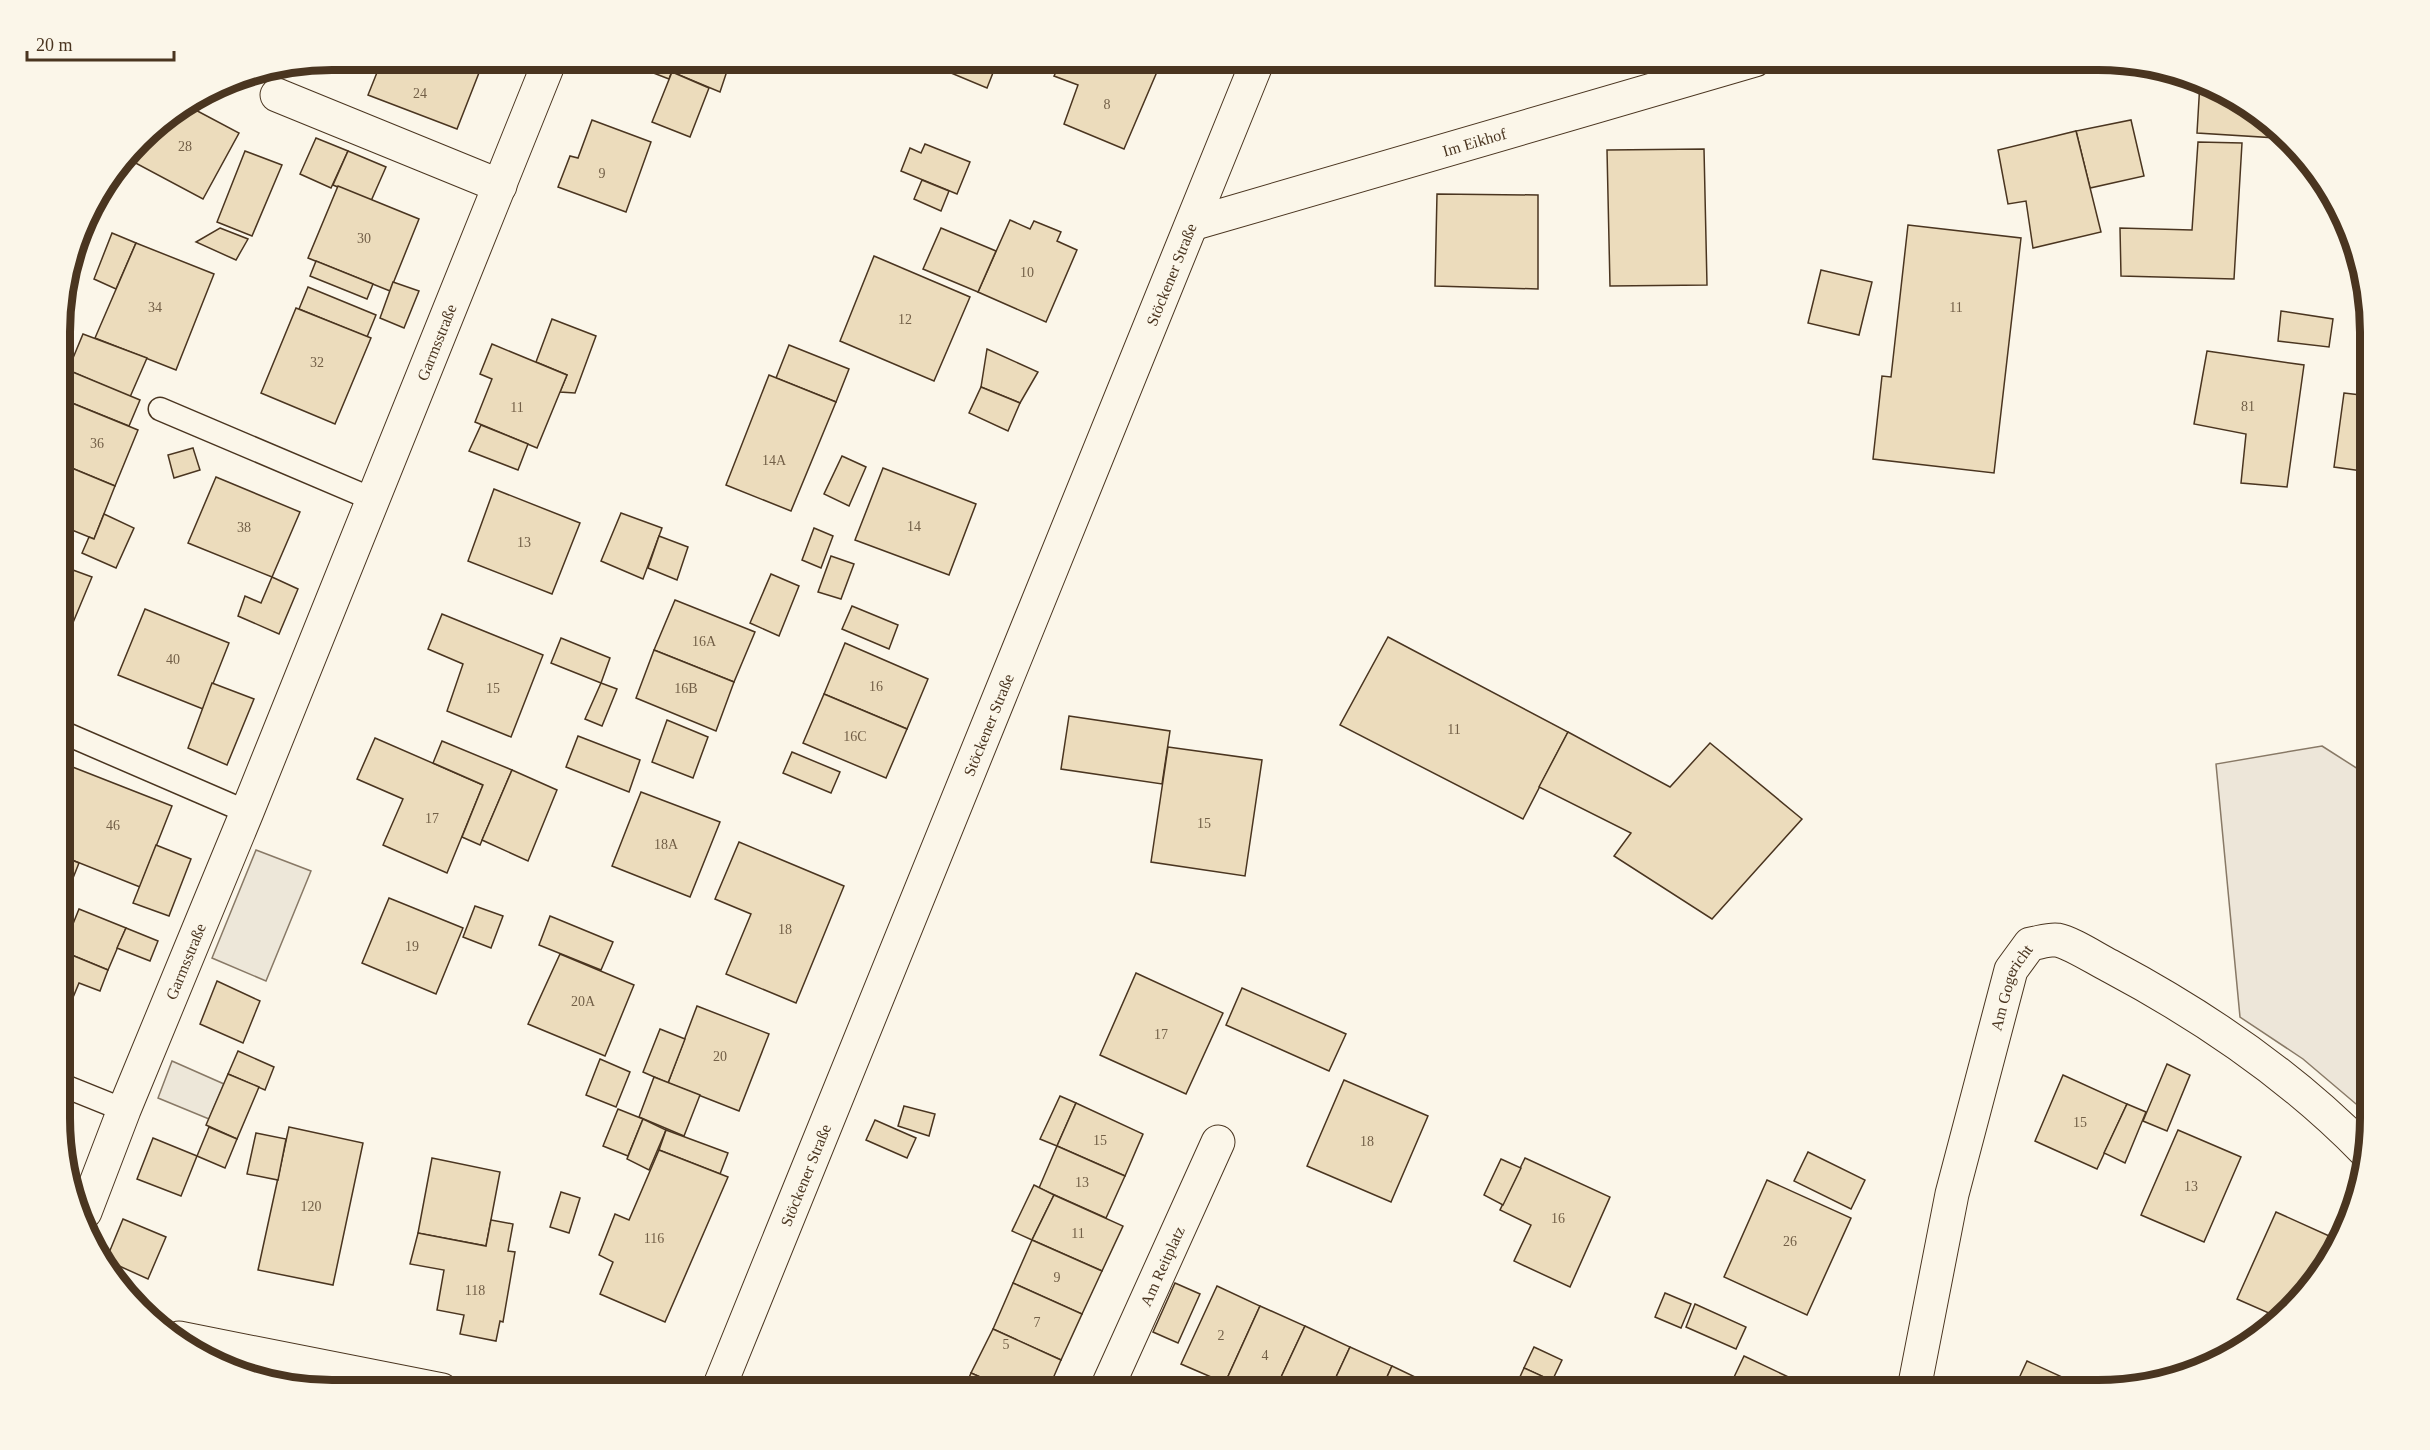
<svg xmlns="http://www.w3.org/2000/svg" width="2430" height="1450" font-family="'Times New Roman',serif">
<style>
.green{fill:#ede6d9;stroke:#887966;stroke-width:1.5}
.parking{fill:#ede7d9;stroke:#887966;stroke-width:1.5}
.building{fill:#ecdcbc;stroke:#4a3520;stroke-width:1.5}
.lines{fill:none;stroke-linecap:round;stroke-linejoin:round}
.service-casing{stroke:#4a3520;stroke-width:25}
.minor-casing{stroke:#4a3520;stroke-width:35}
.service{stroke:#fbf6e9;stroke-width:22}
.minor{stroke:#fbf6e9;stroke-width:33}
.labels{text-anchor:middle;stroke-width:4.5;stroke-linejoin:round;paint-order:stroke}
.number-label{font-size:14px;fill:#725f47}
.street-label{font-size:16px;fill:#4a3520;stroke:#fbf6e9}
.rim{fill:none;stroke:#4a3520;stroke-width:8}
</style>
<rect width="100%" height="100%" fill="#fbf6e9"/>
<path class="green" d="M2322,746L2369,776V1115L2303,1059L2240,1017L2216,764Z"/>
<g class="parking">
<path d="M256,850L311,871L266,981L212,958Z"/>
<path d="M172,1061L224,1084L209,1119L158,1098Z"/>
</g>
<g class="building">
<path d="M382,60H484L457,129L368,95Z"/>
<path d="M641,60H676L669,79L638,67Z"/>
<path d="M676,60H700L727,71L720,92L672,72Z"/>
<path d="M920,60H998L987,88Z"/>
<path d="M1062,60H1162L1124,149L1064,124L1078,85L1054,76Z"/>
<path d="M672,72L709,88L690,137L652,122Z"/>
<path d="M2200,82L2234,97L2278,138L2197,133Z"/>
<path d="M188,106L239,133L203,199L128,159L153,128Z"/>
<path d="M592,120L651,142L626,212L558,187L570,156L578,158Z"/>
<path d="M2131,120L2144,176L2090,188L2076,131Z"/>
<path d="M2076,131L2101,232L2033,248L2026,201L2008,204L1998,150Z"/>
<path d="M316,138L348,151L331,188L300,174Z"/>
<path d="M2198,142L2242,143L2234,279L2121,276L2120,228L2192,230Z"/>
<path d="M925,144L970,162L957,194L901,171L910,148L921,153Z"/>
<path d="M1704,149L1707,285L1610,286L1607,150Z"/>
<path d="M245,151L282,165L252,236L217,222Z"/>
<path d="M348,151L386,167L371,201L333,185Z"/>
<path d="M922,180L949,191L941,211L914,199Z"/>
<path d="M338,186L419,219L390,291L308,258Z"/>
<path d="M1437,194L1538,195V289L1435,286Z"/>
<path d="M1010,220L1030,229L1034,221L1061,232L1057,241L1077,250L1046,322L978,292Z"/>
<path d="M1908,225L2021,238L1994,473L1873,459L1882,376L1891,377Z"/>
<path d="M220,228L248,239L236,260L196,242Z"/>
<path d="M941,228L996,251L978,292L923,269Z"/>
<path d="M112,233L136,243L116,289L94,279Z"/>
<path d="M136,243L214,274L176,370L95,338Z"/>
<path d="M874,256L970,297L934,381L840,341Z"/>
<path d="M316,261L373,284L367,299L310,276Z"/>
<path d="M1821,270L1872,282L1859,335L1808,323Z"/>
<path d="M393,282L419,291L404,328L380,318Z"/>
<path d="M308,287L376,315L367,337L299,309Z"/>
<path d="M296,308L371,338L335,424L261,393Z"/>
<path d="M2281,311L2333,319L2329,347L2278,341Z"/>
<path d="M552,319L596,336L575,393L560,392L567,375L536,362Z"/>
<path d="M83,334L147,358L130,397L68,370Z"/>
<path d="M492,344L567,375L537,448L475,422L492,379L480,374Z"/>
<path d="M789,345L849,369L836,402L776,378Z"/>
<path d="M987,349L1038,372L1020,403L981,387Z"/>
<path d="M2207,351L2304,365L2287,487L2241,483L2246,434L2194,424Z"/>
<path d="M63,368L140,400L129,426L62,399Z"/>
<path d="M769,375L836,402L791,511L726,485Z"/>
<path d="M981,387L1020,403L1008,431L969,413Z"/>
<path d="M2344,393L2369,396V472L2334,467Z"/>
<path d="M67,401L138,430L115,486L62,464V411Z"/>
<path d="M481,425L528,444L518,470L469,451Z"/>
<path d="M193,448L200,470L174,478L168,455Z"/>
<path d="M842,456L866,467L849,506L824,494Z"/>
<path d="M62,464L115,486L94,539L62,526Z"/>
<path d="M883,468L976,504L949,575L855,540Z"/>
<path d="M216,477L300,512L272,577L188,543Z"/>
<path d="M494,489L580,523L552,594L468,561Z"/>
<path d="M621,513L662,528L643,579L601,561Z"/>
<path d="M104,514L134,528L116,568L82,553L89,537L94,539Z"/>
<path d="M814,528L833,536L821,568L802,560Z"/>
<path d="M659,536L688,547L677,580L648,568Z"/>
<path d="M831,556L854,564L841,599L818,592Z"/>
<path d="M62,566L92,577L62,649Z"/>
<path d="M771,574L799,586L779,636L750,623Z"/>
<path d="M272,577L298,589L279,634L238,616L245,596L261,603Z"/>
<path d="M675,600L755,632L734,682L654,650Z"/>
<path d="M852,606L898,625L889,649L842,629Z"/>
<path d="M145,609L229,643L203,709L118,675Z"/>
<path d="M442,614L543,655L511,737L447,711L463,664L428,649Z"/>
<path d="M1388,637L1568,732L1523,819L1340,725Z"/>
<path d="M561,638L610,658L601,683L551,663Z"/>
<path d="M845,643L928,679L907,729L824,694Z"/>
<path d="M654,650L734,682L716,731L636,698Z"/>
<path d="M212,683L254,699L227,765L188,748Z"/>
<path d="M601,683L617,689L602,726L585,719Z"/>
<path d="M824,694L907,729L886,778L803,743Z"/>
<path d="M1069,716L1170,731L1162,784L1061,769Z"/>
<path d="M667,720L708,737L693,778L652,762Z"/>
<path d="M1568,732L1670,787L1710,743L1802,819L1712,919L1614,856L1631,833L1539,787Z"/>
<path d="M578,736L640,760L629,792L566,767Z"/>
<path d="M375,738L483,785L447,873L383,845L403,799L357,779Z"/>
<path d="M442,741L512,770L480,845L462,837L483,785L433,763Z"/>
<path d="M1168,747L1262,760L1245,876L1151,862Z"/>
<path d="M792,752L840,772L831,793L783,773Z"/>
<path d="M70,766L172,806L140,887L62,856V786Z"/>
<path d="M512,770L557,790L528,861L482,840Z"/>
<path d="M641,792L720,822L690,897L612,866Z"/>
<path d="M739,842L844,886L796,1003L726,974L751,914L715,899Z"/>
<path d="M156,845L191,859L169,916L133,903Z"/>
<path d="M62,856L79,863L71,883L62,880Z"/>
<path d="M389,898L463,928L436,994L362,963Z"/>
<path d="M475,906L503,916L491,948L463,937Z"/>
<path d="M79,909L126,928L108,970L62,951Z"/>
<path d="M550,916L613,942L601,970L539,945Z"/>
<path d="M126,928L158,941L150,961L117,948Z"/>
<path d="M62,951L108,970L100,991L79,983L62,1024Z"/>
<path d="M560,954L634,985L605,1056L528,1024Z"/>
<path d="M1136,973L1223,1013L1186,1094L1100,1055Z"/>
<path d="M217,981L260,1001L243,1043L200,1024Z"/>
<path d="M1242,988L1346,1034L1329,1071L1226,1025Z"/>
<path d="M697,1006L769,1034L739,1111L668,1083Z"/>
<path d="M660,1029L685,1039L668,1083L643,1072Z"/>
<path d="M238,1051L274,1067L265,1090L228,1074Z"/>
<path d="M600,1059L630,1072L616,1107L586,1095Z"/>
<path d="M2167,1064L2190,1075L2167,1131L2143,1121Z"/>
<path d="M228,1074L259,1087L237,1139L206,1125Z"/>
<path d="M2063,1075L2127,1104L2097,1169L2035,1141Z"/>
<path d="M654,1077L700,1095L684,1136L639,1117Z"/>
<path d="M1344,1080L1428,1116L1391,1202L1307,1166Z"/>
<path d="M1060,1096L1076,1103L1057,1146L1040,1139Z"/>
<path d="M1076,1103L1143,1134L1125,1176L1057,1146Z"/>
<path d="M2127,1104L2146,1112L2125,1163L2104,1153Z"/>
<path d="M904,1106L935,1114L929,1136L898,1126Z"/>
<path d="M618,1109L643,1119L628,1156L603,1146Z"/>
<path d="M643,1119L666,1130L649,1170L627,1159Z"/>
<path d="M875,1120L916,1138L907,1158L866,1140Z"/>
<path d="M209,1127L237,1139L225,1168L197,1156Z"/>
<path d="M289,1127L363,1143L333,1285L258,1270Z"/>
<path d="M666,1130L728,1153L720,1174L659,1150Z"/>
<path d="M2178,1130L2241,1157L2204,1242L2141,1215Z"/>
<path d="M256,1133L286,1139L278,1180L247,1174Z"/>
<path d="M153,1138L197,1156L181,1196L137,1179Z"/>
<path d="M1057,1146L1125,1176L1106,1218L1039,1188Z"/>
<path d="M659,1150L728,1177L665,1322L600,1294L613,1262L599,1255L615,1214L629,1220Z"/>
<path d="M1808,1152L1865,1180L1851,1209L1794,1181Z"/>
<path d="M432,1158L500,1172L486,1246L418,1233Z"/>
<path d="M1525,1158L1610,1197L1570,1287L1514,1261L1531,1225L1500,1210Z"/>
<path d="M1501,1159L1521,1168L1503,1205L1484,1195Z"/>
<path d="M1767,1180L1851,1218L1807,1315L1724,1277Z"/>
<path d="M1034,1185L1054,1195L1032,1240L1012,1231Z"/>
<path d="M561,1192L580,1198L569,1233L550,1227Z"/>
<path d="M1054,1195L1123,1226L1102,1271L1032,1240Z"/>
<path d="M2276,1212L2338,1240L2333,1254L2290,1310L2280,1318L2237,1299Z"/>
<path d="M123,1219L166,1237L148,1279L106,1260Z"/>
<path d="M491,1220L513,1224L508,1251L515,1252L503,1322L500,1321L496,1341L460,1334L464,1315L437,1310L444,1270L410,1264L418,1233L486,1246Z"/>
<path d="M1032,1240L1102,1271L1082,1314L1013,1283Z"/>
<path d="M1013,1283L1082,1314L1061,1360L993,1329Z"/>
<path d="M1175,1283L1200,1294L1178,1343L1153,1332Z"/>
<path d="M1217,1286L1260,1306L1225,1383L1181,1364Z"/>
<path d="M1665,1293L1691,1304L1681,1328L1655,1317Z"/>
<path d="M1695,1304L1746,1327L1736,1349L1686,1327Z"/>
<path d="M1260,1306L1305,1326L1275,1390H1239L1225,1383Z"/>
<path d="M1305,1326L1350,1347L1330,1390H1275Z"/>
<path d="M993,1329L1061,1360L1048,1390H1010L971,1373Z"/>
<path d="M1350,1347L1392,1366L1381,1390H1330Z"/>
<path d="M1534,1347L1562,1360L1552,1381L1524,1368Z"/>
<path d="M1744,1356L1816,1390H1728Z"/>
<path d="M2027,1361L2088,1389H2014Z"/>
<path d="M1392,1366L1434,1386L1432,1390H1381Z"/>
<path d="M1524,1368L1564,1386L1562,1390H1514Z"/>
<path d="M971,1373L1010,1390H964Z"/>
</g>
<g class="lines">
<g class="service-casing">
<g id="service">
<path d="M160,409L372,499"/>
<path d="M62,732L247,812"/>
<path d="M62,1085L124,1110"/>
</g>
</g>
<g class="minor-casing">
<g id="minor">
<path d="M277,95L500,186"/>
<path id="s1" d="M1192,224L1755,60"/>
<path id="s2" d="M85,1212L124,1110L247,812L550,60"/>
<path d="M179,1338L442,1390"/>
<path id="s3" d="M1914,1389L1952,1194L2011,970L2030,944C2038,943 2049,939 2057,940C2072,943 2096,959 2110,966C2204,1016 2291,1075 2365,1151"/>
<path id="s4" d="M718,1390L1258,60"/>
<path id="s5" d="M1106,1390L1218,1142"/>
</g>
</g>
<use href="#service" class="service"/>
<use href="#minor" class="minor"/>
</g>
<g class="labels">
<g class="number-label">
<text x="420" y="98">24</text>
<text x="1107" y="109">8</text>
<text x="185" y="151">28</text>
<text x="602" y="178">9</text>
<text x="364" y="243">30</text>
<text x="1027" y="277">10</text>
<text x="155" y="312">34</text>
<text x="1956" y="312">11</text>
<text x="905" y="324">12</text>
<text x="317" y="367">32</text>
<text x="2248" y="411">81</text>
<text x="517" y="412">11</text>
<text x="97" y="448">36</text>
<text x="774" y="465">14A</text>
<text x="914" y="531">14</text>
<text x="244" y="532">38</text>
<text x="524" y="547">13</text>
<text x="704" y="646">16A</text>
<text x="173" y="664">40</text>
<text x="876" y="691">16</text>
<text x="493" y="693">15</text>
<text x="686" y="693">16B</text>
<text x="1454" y="734">11</text>
<text x="855" y="741">16C</text>
<text x="432" y="823">17</text>
<text x="1204" y="828">15</text>
<text x="113" y="830">46</text>
<text x="666" y="849">18A</text>
<text x="785" y="934">18</text>
<text x="412" y="951">19</text>
<text x="583" y="1006">20A</text>
<text x="1161" y="1039">17</text>
<text x="720" y="1061">20</text>
<text x="2080" y="1127">15</text>
<text x="1100" y="1145">15</text>
<text x="1367" y="1146">18</text>
<text x="1082" y="1187">13</text>
<text x="2191" y="1191">13</text>
<text x="311" y="1211">120</text>
<text x="1558" y="1223">16</text>
<text x="1078" y="1238">11</text>
<text x="654" y="1243">116</text>
<text x="1790" y="1246">26</text>
<text x="1057" y="1282">9</text>
<text x="475" y="1295">118</text>
<text x="1037" y="1327">7</text>
<text x="1221" y="1340">2</text>
<text x="1006" y="1349">5</text>
<text x="1265" y="1360">4</text>
</g>
<g class="street-label">
<text dy="6" stroke="none"><textPath href="#s1" startOffset="294">Im Eikhof</textPath></text>
<text dy="6" stroke="none"><textPath href="#s4" startOffset="1204">Stöckener Straße</textPath></text>
<text dy="6" stroke="none"><textPath href="#s2" startOffset="938">Garmsstraße</textPath></text>
<text dy="6" stroke="none"><textPath href="#s4" startOffset="718">Stöckener Straße</textPath></text>
<text dy="6" stroke="none"><textPath href="#s2" startOffset="270">Garmsstraße</textPath></text>
<text dy="6" stroke="none"><textPath href="#s3" startOffset="414">Am Gogericht</textPath></text>
<text dy="6" stroke="none"><textPath href="#s4" startOffset="232">Stöckener Straße</textPath></text>
<text dy="6" stroke="none"><textPath href="#s5" startOffset="136">Am Reitplatz</textPath></text>
</g>
</g>
<path d="M0 0H2430V1450H0ZM332 70H2098A262 262 0 0 1 2360 332V1118A262 262 0 0 1 2098 1380H332A262 262 0 0 1 70 1118V332A262 262 0 0 1 332 70Z" fill="#fbf6e9" fill-rule="evenodd"/>
<path class="rim" d="M332 70H2098A262 262 0 0 1 2360 332V1118A262 262 0 0 1 2098 1380H332A262 262 0 0 1 70 1118V332A262 262 0 0 1 332 70Z"/>
<path d="M27 51v9h147v-9" fill="none" stroke="#4a3520" stroke-width="3"/>
<text x="36" y="51" font-size="18" fill="#4a3520" stroke="#fbf6e9" stroke-width="4.5" paint-order="stroke">20 m</text>
</svg>
